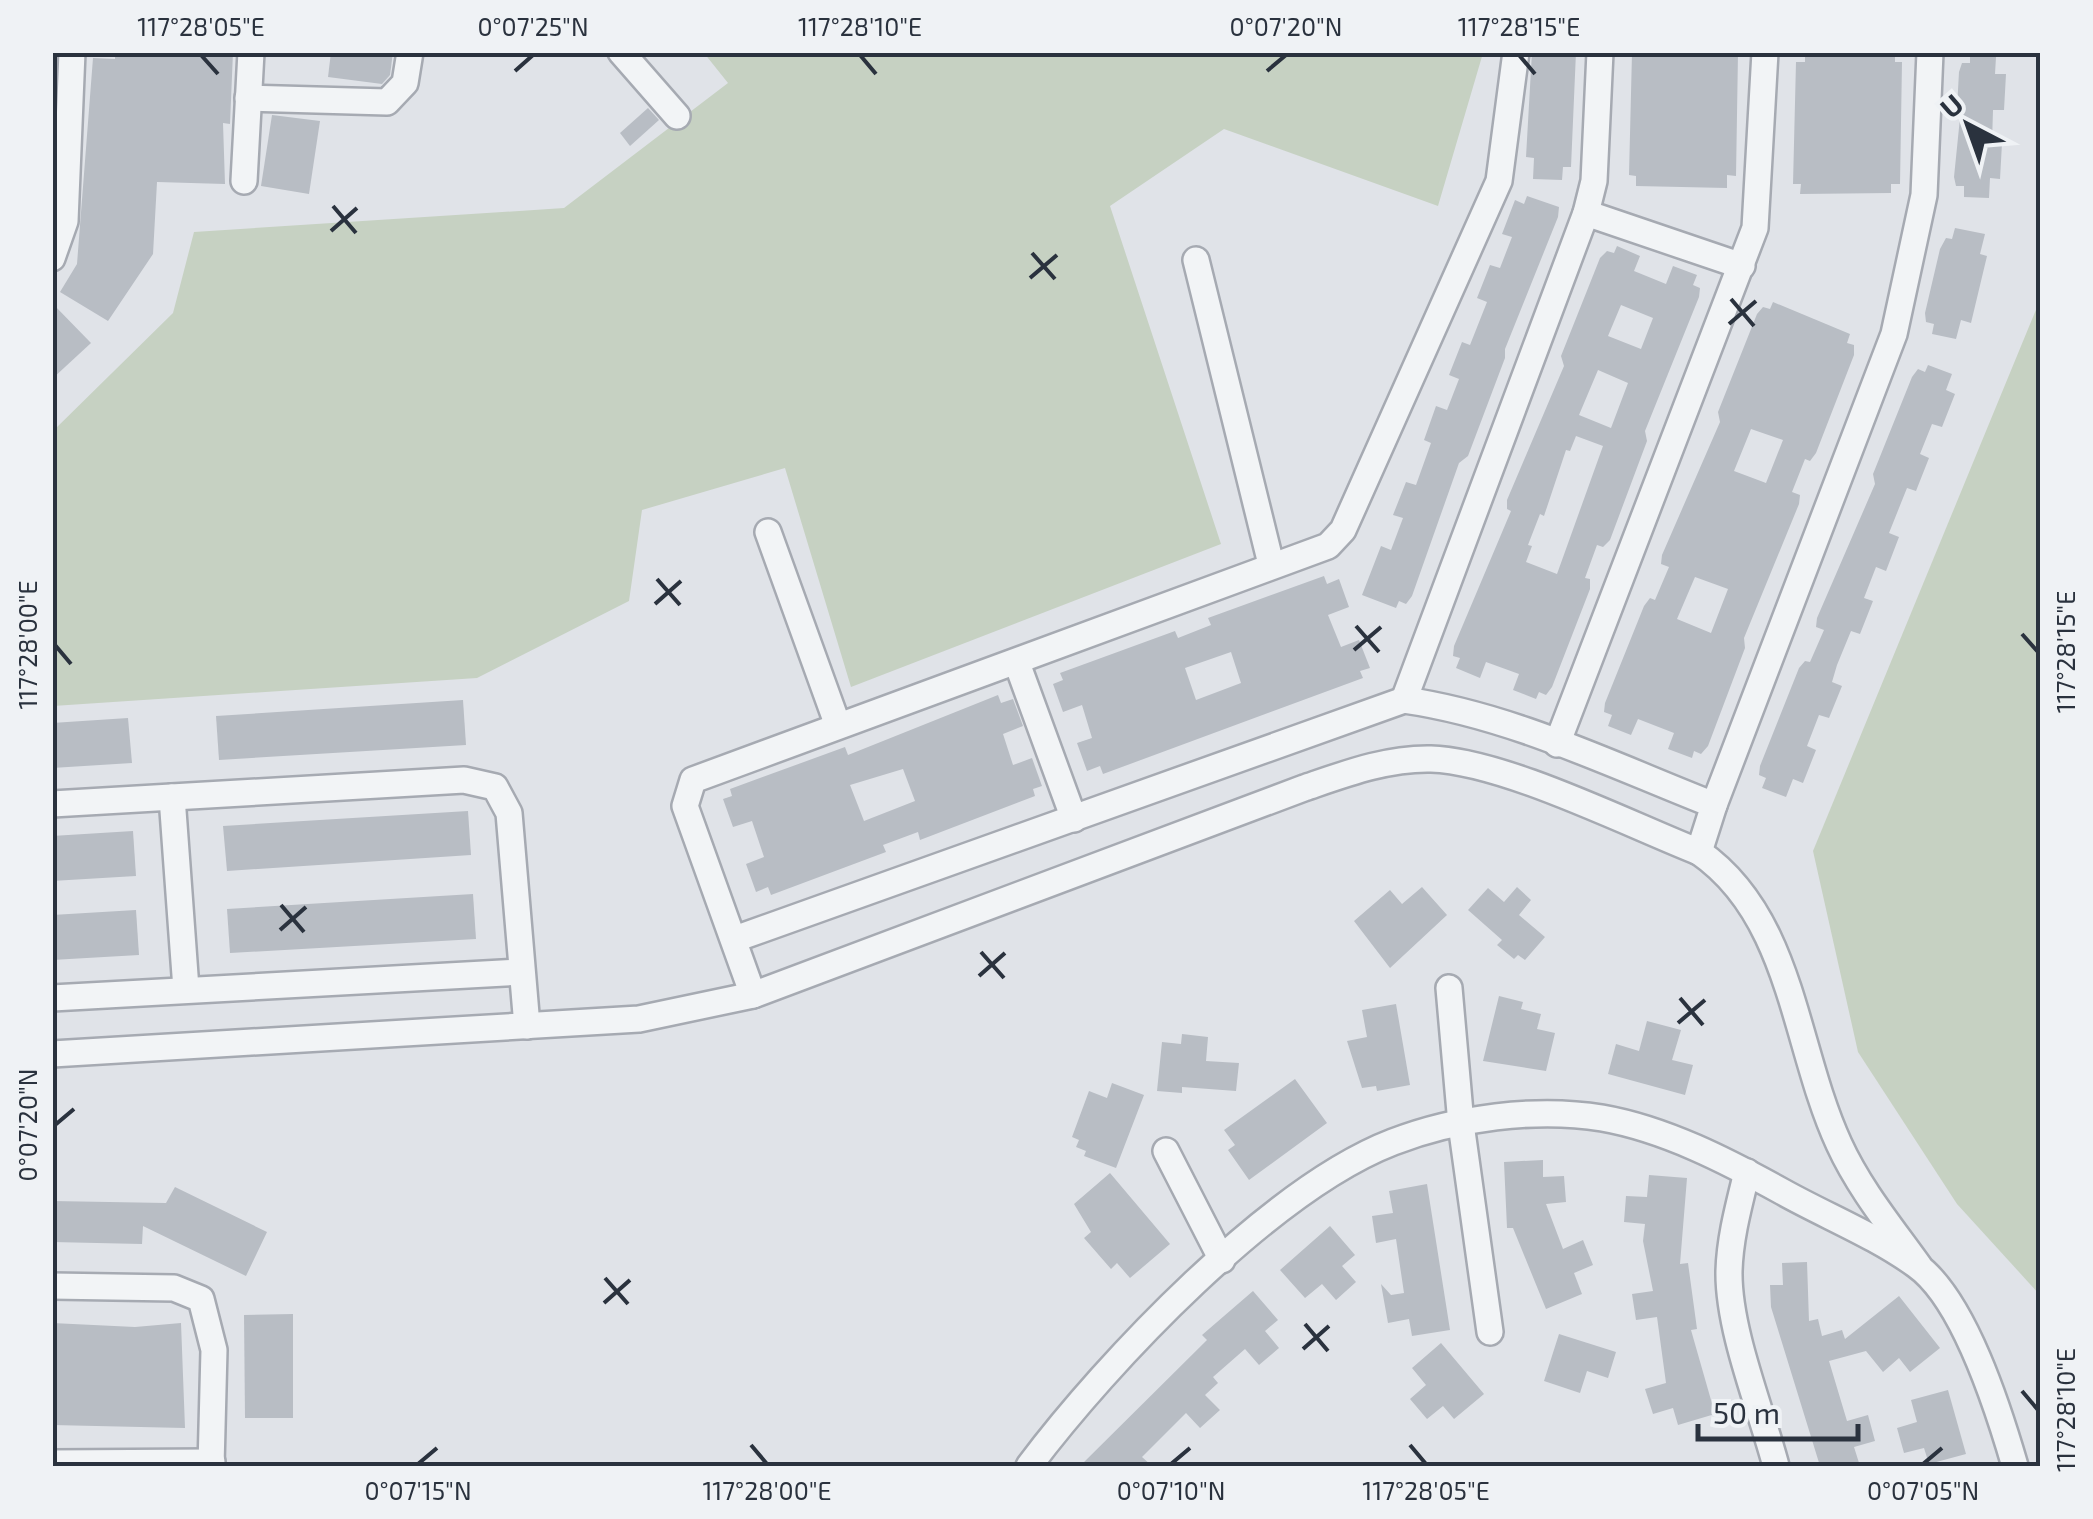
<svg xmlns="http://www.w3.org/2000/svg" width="2093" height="1519" font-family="'Exo 2',sans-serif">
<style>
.green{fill:#c6d1c2}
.building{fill:#b8bdc4;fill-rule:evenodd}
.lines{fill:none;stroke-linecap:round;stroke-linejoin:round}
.street-casing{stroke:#a6aab2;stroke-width:30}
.street{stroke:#f2f4f6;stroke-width:25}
.ticks{fill:none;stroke:#2a323e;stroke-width:4}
.neatline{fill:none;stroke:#2a323e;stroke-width:4}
.ticks-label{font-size:25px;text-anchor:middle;fill:#2a323e}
</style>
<rect width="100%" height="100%" fill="#e0e3e8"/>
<g class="green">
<path d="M704,53H1483L1438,206L1224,129L1110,206L1221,544L851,687L785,468L642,510L629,601L477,678L53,706V431L173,313L194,232L564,208L728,83Z"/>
<path d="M2040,300V1295L1957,1204L1858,1052L1813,851Z"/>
</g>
<g class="building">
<path d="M115,52H233L230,124L223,123L225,184L157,182L153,254L108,321L60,292L77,264L93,58L115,59Z"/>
<path d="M331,52H393L390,75L382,84L328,77Z"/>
<path d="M1532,52H1576L1571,167H1563L1562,180L1533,179L1534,158L1526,157Z"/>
<path d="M1805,52H1895V62H1902L1900,184H1891V193L1800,194L1801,184H1793L1796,62H1805Z"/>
<path d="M1632,53H1738L1736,176L1727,175V188L1636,186V176L1629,175Z"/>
<path d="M1970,56L1996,57L1995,74H2006L2004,110H1993L1992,143H2002L2000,179L1990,178L1989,198L1964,197V186H1956L1954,177L1961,108H1957L1959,72L1962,63H1970Z"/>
<path d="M648,108L659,120L630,146L620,133Z"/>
<path d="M272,115L320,121L309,194L261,186Z"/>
<path d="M1527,196L1559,207L1558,217L1505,349V358L1468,456L1459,463L1412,596L1406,604L1399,601L1396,608L1362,595L1381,546L1391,550L1403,518L1393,515L1406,482L1416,485L1431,443L1424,440L1436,406L1447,410L1459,379L1449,375L1462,342L1470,345L1487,302L1477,298L1490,265L1500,268L1512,237L1502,234L1515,200L1524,204Z"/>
<path d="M1955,228L1985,234L1980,254L1987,256L1971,323L1961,320L1956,339L1932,334L1934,324L1926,322L1925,313L1940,249L1946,238L1952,239Z"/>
<path d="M1617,246L1640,256L1634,271L1666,284L1673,266L1697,275L1693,285L1700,288L1699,297L1645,431L1647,441L1610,540L1603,547L1597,545L1585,578L1590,579V589L1552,687L1546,695L1539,692L1536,699L1513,690L1519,674L1486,662L1480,678L1456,668L1460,658L1453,656L1454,646L1511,511L1507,509V500L1564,366L1561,356L1600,258L1607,251L1614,253ZM1621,305L1653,318L1641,349L1608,336ZM1598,370L1628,383L1611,428L1579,415ZM1576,436L1603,446L1557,574L1526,562L1532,546L1528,545L1540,514L1544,516L1566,450L1570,451Z"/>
<path d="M1773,302L1850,334L1847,343L1854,345V355L1816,453L1810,461L1805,459L1792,492L1800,495L1799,504L1744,638L1745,648L1708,746L1701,754L1694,751L1692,758L1668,749L1674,733L1638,719L1631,735L1608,726L1612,715L1604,712L1605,703L1644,606L1650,598L1655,600L1669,567L1661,564L1662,555L1720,422L1718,412L1757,314L1763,307L1770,309ZM1751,429L1783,440L1766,483L1734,471ZM1695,577L1728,589L1711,633L1677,619Z"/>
<path d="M52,303L91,343L52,379Z"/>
<path d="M1928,365L1952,374L1946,390L1955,394L1942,427L1932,424L1920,454L1929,458L1916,491L1907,488L1889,533L1899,537L1886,571L1876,567L1864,598L1873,601L1860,634L1851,631L1837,665L1832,682L1842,686L1829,718L1819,715L1807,746L1816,750L1803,783L1793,779L1786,797L1762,788L1766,778L1759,775L1760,766L1799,668L1805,661L1810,662L1824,630L1816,627L1817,618L1875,484L1873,474L1912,377L1918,369L1925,372Z"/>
<path d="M1324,576L1327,584L1339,579L1349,607L1328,615L1341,647L1359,640L1370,668L1360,671L1363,678L1103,774L1100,766L1087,771L1077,743L1092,738L1082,705L1063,712L1053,684L1063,680L1060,673L1175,631L1178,638L1211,625L1208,618ZM1231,652L1241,683L1196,700L1185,668Z"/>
<path d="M998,695L1001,703L1013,699L1023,726L1003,734L1013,765L1032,758L1042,786L1033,789L1035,796L920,840L918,832L883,845L886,852L771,895L768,887L756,892L746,864L764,857L752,821L733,827L723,799L732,796L730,789L845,747L848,755ZM903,769L915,801L864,821L850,785Z"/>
<path d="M463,700L466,745L219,760L216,716Z"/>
<path d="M128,718L132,763L52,768V723Z"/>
<path d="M468,811L471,855L227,871L223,826Z"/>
<path d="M133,831L136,876L52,881V836Z"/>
<path d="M1422,887L1447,915L1390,968L1354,921L1390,890L1402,904Z"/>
<path d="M1517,887L1531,900L1519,915L1545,937L1525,960L1518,955L1514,959L1497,945L1502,940L1468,910L1488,888L1504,902Z"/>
<path d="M473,894L476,939L230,953L227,909Z"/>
<path d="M136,910L139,955L52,960V915Z"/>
<path d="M1499,996L1523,1002L1521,1009L1541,1014L1537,1029L1555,1033L1546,1071L1483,1061Z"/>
<path d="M1396,1004L1410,1085L1377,1091L1376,1086L1362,1088L1347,1041L1367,1037L1362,1010Z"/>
<path d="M1647,1021L1681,1030L1672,1060L1693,1065L1685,1095L1608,1074L1616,1044L1639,1051Z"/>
<path d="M1182,1034L1208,1037L1206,1061L1239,1063L1236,1091L1182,1087V1093L1157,1091L1162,1042L1181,1044Z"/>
<path d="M1295,1079L1327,1123L1249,1180L1228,1150L1235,1145L1224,1130Z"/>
<path d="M1112,1083L1144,1095L1116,1168L1084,1156L1086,1151L1076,1147L1079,1140L1072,1137L1089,1091L1107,1098Z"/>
<path d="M1543,1160V1177L1564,1176L1566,1202L1546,1204L1563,1249L1583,1240L1593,1265L1574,1273L1582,1294L1546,1309L1513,1228H1507L1504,1162Z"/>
<path d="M1110,1173L1170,1244L1130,1278L1117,1263L1111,1269L1084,1238L1091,1232L1074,1204Z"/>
<path d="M1649,1175L1687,1178L1680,1264L1688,1263L1697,1329L1691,1330L1715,1414L1678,1425L1673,1408L1653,1414L1645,1389L1666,1383L1657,1317L1636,1320L1632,1294L1653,1291L1643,1241L1645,1224L1624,1222L1626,1196L1647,1197Z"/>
<path d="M1427,1184L1450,1330L1412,1336L1409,1319L1388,1323L1381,1284L1391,1295L1404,1293L1396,1239L1376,1243L1372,1216L1393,1213L1389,1191Z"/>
<path d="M175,1187L267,1232L246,1276L143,1226L142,1244L52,1242V1201L166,1203Z"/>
<path d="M1330,1226L1355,1255L1342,1266L1356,1282L1336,1300L1322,1284L1305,1298L1280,1270Z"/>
<path d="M1807,1262L1809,1321L1818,1319L1822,1336L1842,1330L1845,1339L1899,1296L1940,1348L1910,1372L1899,1358L1883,1372L1866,1351L1829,1361L1847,1421L1868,1415L1875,1441L1854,1447L1860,1466H1820L1771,1307L1770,1285H1783L1782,1263Z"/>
<path d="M1253,1291L1278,1320L1265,1331L1279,1348L1259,1365L1245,1349L1213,1377L1218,1383L1205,1395L1220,1410L1200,1428L1186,1413L1142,1457L1152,1466H1080L1207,1340L1202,1335Z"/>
<path d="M293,1314V1418H245L244,1315Z"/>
<path d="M52,1323L135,1327L181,1323L185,1428L52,1425Z"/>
<path d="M1559,1334L1616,1352L1608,1378L1587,1371L1580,1393L1544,1381Z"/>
<path d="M1441,1343L1484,1394L1454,1419L1443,1406L1427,1419L1410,1399L1426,1385L1412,1368Z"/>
<path d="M1948,1390L1966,1454L1929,1464L1924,1448L1904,1453L1897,1428L1917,1422L1911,1400Z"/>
</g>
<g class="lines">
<g class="street-casing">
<g id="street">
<path d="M621,52L677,116"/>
<path d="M248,98L387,102L405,83L410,52"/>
<path d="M244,181L251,52"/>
<path d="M1586,213L1742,266"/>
<path d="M52,258L65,221L72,52"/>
<path d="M1196,260L1271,564"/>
<path d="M768,532L837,723"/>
<path d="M1017,663L1074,819"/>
<path d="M1404,700L1586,213L1594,181L1600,52"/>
<path d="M1557,744L1755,228L1765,52"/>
<path d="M172,797L186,989"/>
<path d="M52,804L464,780L495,787L509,813L527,1026"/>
<path d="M1714,805L1894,334L1924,195L1930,52"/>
<path d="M735,939L1404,700C1511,715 1614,766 1714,805L1699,852"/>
<path d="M1449,988L1461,1124L1490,1332"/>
<path d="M753,995L685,806L693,780L1328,546L1343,530L1499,181L1516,52"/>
<path d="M52,998L521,972"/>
<path d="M52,1054L639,1019L753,995L1304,788C1345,774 1387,758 1431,759C1503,761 1628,824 1699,852C1793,917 1794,1047 1839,1144C1859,1188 1891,1227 1919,1266"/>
<path d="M1166,1151L1222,1260"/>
<path d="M1747,1172C1739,1205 1730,1237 1729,1271C1728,1330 1761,1409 1776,1466"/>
<path d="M52,1286L174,1288L201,1299L214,1350L211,1466"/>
<path d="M52,1463L212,1462"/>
<path d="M1029,1466C1107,1362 1271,1189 1393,1142C1455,1118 1536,1107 1602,1118C1665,1129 1727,1161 1783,1192C1826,1216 1876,1236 1916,1265C1964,1299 1999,1411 2015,1466"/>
</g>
</g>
<use href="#street" class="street"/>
</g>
<path class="ticks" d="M201,55L218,74M860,55L876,74M1519,55L1535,74M515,71L533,55M1267,71L1286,55M333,206L356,233M331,231L357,208M1032,253L1055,279M1030,278L1057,255M1731,299L1754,326M1729,324L1756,301M657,579L680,605M655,604L681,581M1356,626L1379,652M2022,634L2038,652M55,645L71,664M1354,650L1381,627M281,905L304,932M280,930L306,907M981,952L1004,978M979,976L1005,953M1680,998L1703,1025M1678,1023L1705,1000M55,1125L74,1109M605,1278L628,1304M604,1303L630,1280M1305,1324L1328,1351M1303,1349L1329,1326M2022,1391L2038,1410M751,1445L767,1464M1410,1445L1426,1464M418,1464L437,1448M1171,1464L1190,1448M1923,1464L1942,1448"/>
<rect width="2093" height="1519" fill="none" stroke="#eff2f5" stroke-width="110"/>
<g transform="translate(1968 125) rotate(319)" stroke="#eff2f5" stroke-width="8" paint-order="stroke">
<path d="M0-8L18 38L0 25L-18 38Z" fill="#2a323e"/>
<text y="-15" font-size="28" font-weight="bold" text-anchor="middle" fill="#2a323e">U</text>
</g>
<path d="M1698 1424v15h160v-15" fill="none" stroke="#2a323e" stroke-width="5"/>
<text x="1713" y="1424" font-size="30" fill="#2a323e" stroke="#eff2f5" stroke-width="8" paint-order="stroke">50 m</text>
<rect x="55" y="55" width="1983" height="1409" class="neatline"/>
<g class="ticks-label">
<text x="201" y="36">117°28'05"E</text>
<text x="533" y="36">0°07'25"N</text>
<text x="860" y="36">117°28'10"E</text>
<text x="1286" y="36">0°07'20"N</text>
<text x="1519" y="36">117°28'15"E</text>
<text transform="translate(28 645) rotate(-90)" y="9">117°28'00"E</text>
<text transform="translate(2066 652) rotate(-90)" y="9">117°28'15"E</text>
<text transform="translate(28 1125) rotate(-90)" y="9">0°07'20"N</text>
<text transform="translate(2066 1410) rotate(-90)" y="9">117°28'10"E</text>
<text x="418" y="1500">0°07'15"N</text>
<text x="767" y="1500">117°28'00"E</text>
<text x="1171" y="1500">0°07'10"N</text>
<text x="1426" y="1500">117°28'05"E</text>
<text x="1923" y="1500">0°07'05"N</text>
</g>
</svg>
